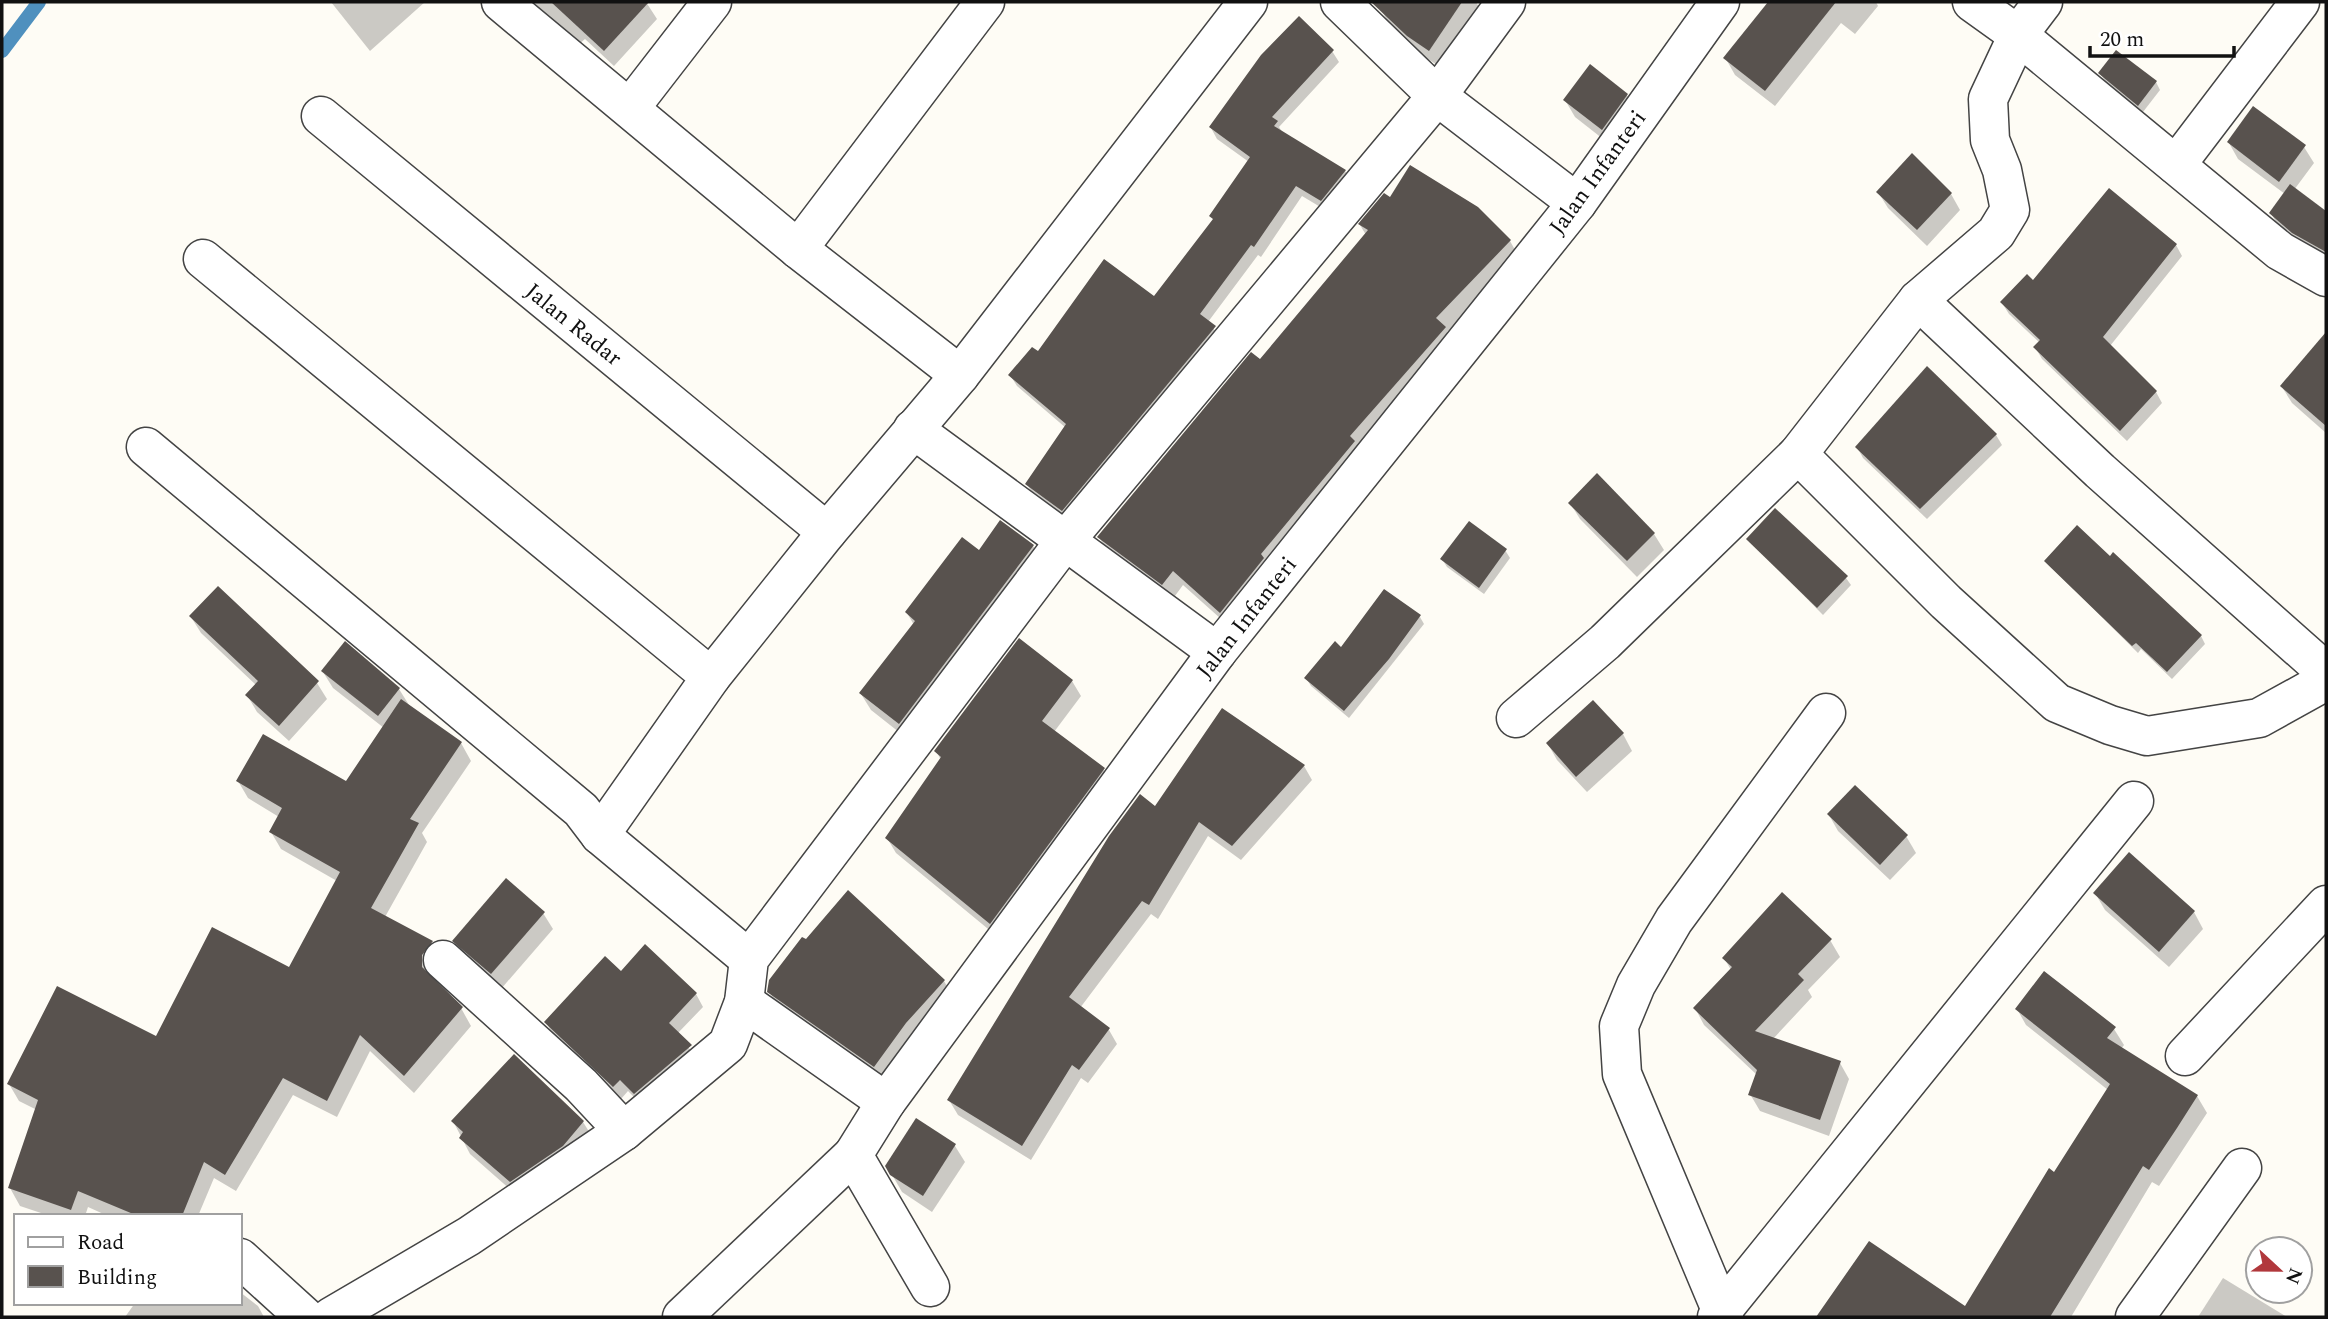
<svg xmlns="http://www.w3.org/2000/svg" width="2328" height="1319" font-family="Spectral,serif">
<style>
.shadow{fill:#0003}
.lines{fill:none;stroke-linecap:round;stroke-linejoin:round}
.stream{stroke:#4f90be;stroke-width:14}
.building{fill:#58524e}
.minor-casing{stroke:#444;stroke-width:41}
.minor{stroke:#fff;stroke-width:38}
.labels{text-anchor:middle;stroke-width:7;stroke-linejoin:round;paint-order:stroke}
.street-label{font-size:23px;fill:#111;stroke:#fff}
</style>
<rect width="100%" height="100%" fill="#fefcf5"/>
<g class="shadow">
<path d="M331,2H425L370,51Z"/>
<path d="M531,2H646L657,19L614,66L585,39L578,45Z"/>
<path d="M1385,2H1476L1479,7L1439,66L1418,53L1390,26L1381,9Z"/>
<path d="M1770,2H1876L1878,6L1855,34L1841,23L1775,106L1735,75L1726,59Z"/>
<path d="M1332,51L1339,62L1279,127L1283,133L1345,171L1352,182L1327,211L1302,196L1261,257L1258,255L1208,322L1221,338L1069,521L1033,495L1027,484L1066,428L1017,386L1010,375L1038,354L1155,299L1214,220L1212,216L1249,162L1217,139L1211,128Z"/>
<path d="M2100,73L2156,82L2160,90L2143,112L2105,81Z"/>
<path d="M1627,95L1636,111L1612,146L1575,117L1565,100Z"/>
<path d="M2229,143L2304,147L2314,163L2294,190L2326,214V262L2280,230L2271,213L2285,194L2238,159Z"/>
<path d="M1878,192L1951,194L1960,210L1927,246L1888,208Z"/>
<path d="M1391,200L1510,241L1519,257L1447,332L1454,344L1230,627L1183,585L1172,600L1108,553L1099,537L1260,361L1366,235L1360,225Z"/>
<path d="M2176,245L2182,256L2110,346L2156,392L2162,403L2127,441L2042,359L2035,347L2040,343L2009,314L2002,303L2033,282Z"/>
<path d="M2321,341L2326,345V433L2292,403L2282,387Z"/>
<path d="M1996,435L2002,445L1927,519L1863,458L1857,447Z"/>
<path d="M1597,476L1654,534L1664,550L1637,577L1580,519L1570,503Z"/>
<path d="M1000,522L1033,546L1043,563L909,740L871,710L861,694L914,625L907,613L979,552Z"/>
<path d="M1748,539L1846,578L1851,585L1823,615Z"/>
<path d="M1505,550L1510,558L1484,594L1447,567L1442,559Z"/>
<path d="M2046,562L2201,636L2205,644L2172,679L2141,649L2138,653Z"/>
<path d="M191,617L317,683L327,699L289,741L257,712L247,695L256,685L201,633Z"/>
<path d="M1420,617L1424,624L1349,718L1311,686L1306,678L1342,649Z"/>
<path d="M323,672L399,689L409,705L461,743L471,761L422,833L427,842L385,917L432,943L442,960L431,973V978L461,1008L471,1026L414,1093L370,1051L337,1117L293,1095L236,1191L214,1178L198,1216H108L88,1207L85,1216H50L20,1206L10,1188L37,1110L19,1101L9,1084L157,1039L290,969L337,881L281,849L271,832L279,817L248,798L238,781L346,784L384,728L333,688Z"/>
<path d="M1072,681L1081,696L1054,732L1103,769L1112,784L999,938L896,853L887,838L941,760L936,751Z"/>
<path d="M1623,734L1632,751L1587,792L1557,760L1548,744Z"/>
<path d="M1304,766L1312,780L1241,860L1208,836L1158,919L1151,914L1080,1008L1109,1030L1117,1044L1088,1083L1081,1078L1031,1160L958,1115L949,1100L1155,808Z"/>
<path d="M1829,815L1906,836L1916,853L1890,880L1838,831Z"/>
<path d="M2095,893L2194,912L2203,929L2169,967L2105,910Z"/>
<path d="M543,913L553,929L501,989L464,958L455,941Z"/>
<path d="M1830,940L1840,957L1808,990L1812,997L1773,1039L1840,1063L1849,1079L1829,1136L1760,1111L1750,1094L1757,1075L1704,1025L1695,1008L1731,970L1724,958Z"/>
<path d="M621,973L696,994L703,1007L677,1034L698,1059L643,1106L628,1091L621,1099L553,1035L546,1022Z"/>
<path d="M944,981L950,991L911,1034L881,1076L775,1002L769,991Z"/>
<path d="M2017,1009L2114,1029L2124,1045L2121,1049L2197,1096L2207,1113L2159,1186L2152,1182L2071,1317H1960L2050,1171L2055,1174L2108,1090L2026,1025Z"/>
<path d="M916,1120L955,1146L965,1162L932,1212L902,1192L887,1166Z"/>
<path d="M453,1121L583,1122L593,1138L520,1198L470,1154Z"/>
<path d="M1870,1243L1956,1312L1952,1317H1818Z"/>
<path d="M2223,1278L2287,1317H2198Z"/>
<path d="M240,1292L258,1306L264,1317H125L135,1303H240Z"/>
</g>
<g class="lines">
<path class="stream" d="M2,51L39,2"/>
</g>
<g class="building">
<path d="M551,2H649L604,51Z"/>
<path d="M1371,2H1462L1429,51L1407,36Z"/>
<path d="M1768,2H1836L1765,91L1723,58Z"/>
<path d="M1299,16L1334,50L1272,117L1278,121L1274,126L1346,170L1321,201L1296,186L1254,247L1251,245L1200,314L1216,326L1062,511L1025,484L1066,424L1008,375L1032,347L1038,351L1104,259L1154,296L1213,219L1209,216L1250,157L1209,127L1261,55Z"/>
<path d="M2116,50L2157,81L2138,106L2098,73Z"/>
<path d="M1590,64L1628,94L1602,130L1563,100Z"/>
<path d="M2253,106L2306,145L2279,182L2227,142Z"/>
<path d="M1912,153L1952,193L1917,230L1876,192Z"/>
<path d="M1410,165L1478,207L1511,240L1436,318L1446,327L1350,436L1355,441L1261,554L1264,558L1220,613L1173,571L1162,585L1097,537L1251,352L1260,359L1368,230L1358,224L1384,193L1390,197Z"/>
<path d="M2290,184L2326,211V252L2292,233L2269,213Z"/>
<path d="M2109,188L2177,244L2103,337L2157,391L2120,431L2033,347L2040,340L2000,302L2027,274L2033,280Z"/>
<path d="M2326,332V426L2280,386Z"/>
<path d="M1927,366L1997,434L1920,509L1855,447Z"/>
<path d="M1597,473L1655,533L1627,561L1568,503Z"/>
<path d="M1775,508L1848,576L1817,608L1746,539Z"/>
<path d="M1000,520L1034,545L899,724L859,693L915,621L905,612L962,537L979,550Z"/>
<path d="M1469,521L1507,549L1479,588L1440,559Z"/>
<path d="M2077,525L2110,556L2113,552L2202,635L2167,672L2136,643L2132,646L2044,561Z"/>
<path d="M218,586L319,681L279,726L245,695L258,681L189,616Z"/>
<path d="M1384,589L1421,615L1389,659L1344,711L1304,678L1335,641L1341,647Z"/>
<path d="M1019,638L1073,680L1042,721L1105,768L990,924L885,838L941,757L934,751Z"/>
<path d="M345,641L400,688L378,716L321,671Z"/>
<path d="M401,699L462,742L410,819L419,823L371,908L433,941L422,955V967L463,1007L404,1076L360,1035L327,1101L283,1078L225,1175L204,1162L182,1216H138L78,1191L71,1210L8,1188L38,1100L7,1084L57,986L156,1036L212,927L289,967L340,872L269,832L282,808L236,781L263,734L346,781Z"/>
<path d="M1593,700L1624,733L1576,777L1546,743Z"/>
<path d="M1222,708L1305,765L1232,846L1199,822L1149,905L1142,901L1069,997L1110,1028L1079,1070L1072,1065L1022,1146L947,1100L1109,836L1140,794L1155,806Z"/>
<path d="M1855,785L1908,835L1880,865L1827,814Z"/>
<path d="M2129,852L2195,911L2159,952L2093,893Z"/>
<path d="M506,878L545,912L491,974L452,941Z"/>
<path d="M848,890L945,980L906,1023L874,1067L767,992L769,980L802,937L806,939Z"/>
<path d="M1782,892L1832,939L1798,974L1804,980L1755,1031L1841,1061L1820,1120L1748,1095L1757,1070L1693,1008L1732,967L1722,958Z"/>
<path d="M645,944L697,993L669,1023L692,1045L634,1094L620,1080L613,1087L544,1022L605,956L621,971Z"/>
<path d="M2044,971L2116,1027L2107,1038L2198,1095L2177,1128L2149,1170L2143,1166L2050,1317H1816L1869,1241L1965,1306L2049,1168L2054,1172L2110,1084L2015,1009Z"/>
<path d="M514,1054L584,1121L563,1146L510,1182L459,1138L463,1132L451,1121Z"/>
<path d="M916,1118L956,1144L923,1196L890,1175L885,1166Z"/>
</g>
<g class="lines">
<g class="minor-casing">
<g id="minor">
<path d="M501,2L798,249L960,375"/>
<path d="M1340,2L1437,96L1577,203"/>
<path d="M1972,2L2018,35L2280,251L2326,277"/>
<path d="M2043,2L2018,35L1988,99L1990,140L2002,170L2010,210L1996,233L1918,300L2100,471L2326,672"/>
<path d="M630,108L712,2"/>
<path d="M321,116L827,532"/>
<path d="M2176,165L2300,2"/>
<path d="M798,249L985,2"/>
<path d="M203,259L711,677L600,835"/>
<path d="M913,429L1217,652"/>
<path d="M146,447L581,810L600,835L749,959"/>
<path d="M1798,454L1946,602L2057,703L2110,725L2147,736L2259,718L2326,681"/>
<path d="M711,677L827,532L960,375L1248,2"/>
<path d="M1516,718L1605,642L1798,454L1918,300"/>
<path d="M443,960L581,1085L624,1131L728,1044L744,1002L749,959L1065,541L1437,96L1506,2"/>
<path d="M744,1002L886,1102"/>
<path d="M2185,1056L2326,905"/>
<path d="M240,1258L305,1317"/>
<path d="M930,1287L853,1155L886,1102L1217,652L1577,203L1720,2"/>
<path d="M331,1317L469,1236L624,1131"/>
<path d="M682,1317L853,1155"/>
<path d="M1717,1317L2134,801"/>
<path d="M1724,1317L1622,1074L1619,1026L1636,985L1674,920L1826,713"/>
<path d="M2135,1317L2242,1168"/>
</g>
</g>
<use href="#minor" class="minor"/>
</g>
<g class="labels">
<g class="street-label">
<text transform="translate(1597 172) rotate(-54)" y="8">Jalan Infanteri</text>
<text transform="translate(574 324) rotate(39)" y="8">Jalan Radar</text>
<text transform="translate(1246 617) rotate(-52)" y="8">Jalan Infanteri</text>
</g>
</g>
<rect width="2328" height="1319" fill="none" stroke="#111111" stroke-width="7"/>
<rect x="14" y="1214" width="228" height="91" fill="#ffffff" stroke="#a0a0a0" stroke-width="2"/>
<rect x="28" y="1237" width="35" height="10" fill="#ffffff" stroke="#a0a0a0" stroke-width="2"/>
<text x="77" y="1249" font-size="21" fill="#111111">Road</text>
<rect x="28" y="1266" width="35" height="21" fill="#58524e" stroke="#a0a0a0" stroke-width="2"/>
<text x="77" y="1284" font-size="21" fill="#111111">Building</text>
<g transform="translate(2279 1270) rotate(112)"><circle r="33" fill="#ffffff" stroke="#a0a0a0" stroke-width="2"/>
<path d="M0-5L12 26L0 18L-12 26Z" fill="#b1383c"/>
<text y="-10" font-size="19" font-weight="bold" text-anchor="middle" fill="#111111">N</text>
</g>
<path d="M2090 46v10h144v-10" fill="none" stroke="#111111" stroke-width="3.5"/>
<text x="2100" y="46" font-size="21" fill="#111111" stroke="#ffffff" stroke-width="5" paint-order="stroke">20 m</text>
</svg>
